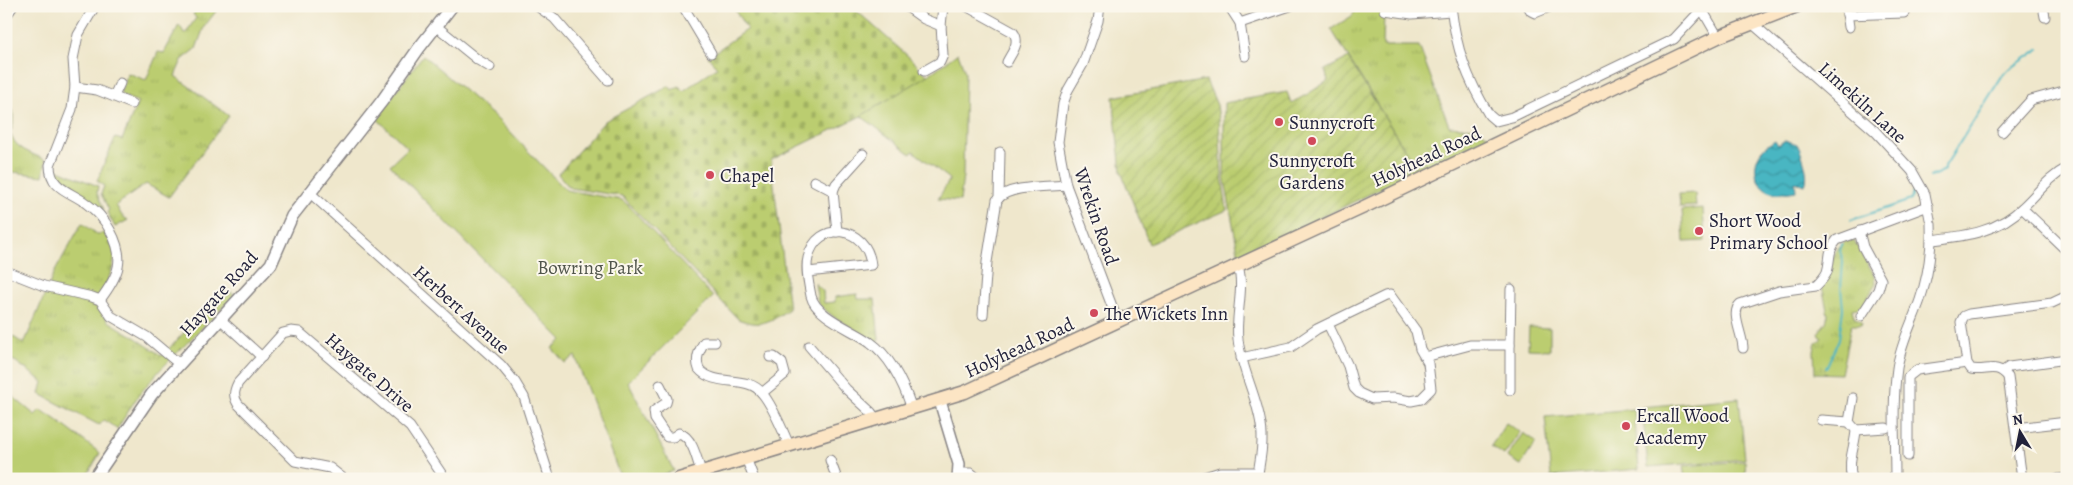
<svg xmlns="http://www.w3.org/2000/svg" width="2073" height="485" font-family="Alegreya,serif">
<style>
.grass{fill:url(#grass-tufts);stroke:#6e7856}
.cemetery{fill:url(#cemetery-stones);stroke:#6e7856}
.park{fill:#bbcd70;stroke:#6e7856}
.garden{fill:url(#garden-furrows);stroke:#6e7856}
.water{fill:url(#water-waves);stroke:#356c7e}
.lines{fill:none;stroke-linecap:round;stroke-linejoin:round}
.stream{stroke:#48b6c2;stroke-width:2}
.minor-casing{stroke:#888484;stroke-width:11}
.tertiary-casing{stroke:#888484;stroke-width:14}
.secondary-casing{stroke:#888484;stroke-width:15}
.minor{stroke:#fff;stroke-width:9}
.tertiary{stroke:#fff;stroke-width:11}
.secondary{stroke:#fce5c4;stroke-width:12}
.poi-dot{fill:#d1495b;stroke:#fbf7ec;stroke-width:2}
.labels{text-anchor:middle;stroke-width:4;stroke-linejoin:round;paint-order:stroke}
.street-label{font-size:19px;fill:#22223b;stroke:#fbf7ec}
.poi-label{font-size:19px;fill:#22223b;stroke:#fbf7ec;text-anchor:start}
.park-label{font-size:19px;fill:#50554b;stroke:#fbf7ec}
</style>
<defs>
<pattern id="grass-tufts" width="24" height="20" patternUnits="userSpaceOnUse" patternTransform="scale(1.25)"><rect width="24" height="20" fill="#bbcd70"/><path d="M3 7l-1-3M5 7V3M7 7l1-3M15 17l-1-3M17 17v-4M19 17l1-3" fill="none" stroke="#a0b062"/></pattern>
<pattern id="cemetery-stones" width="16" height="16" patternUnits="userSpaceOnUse" patternTransform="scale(1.25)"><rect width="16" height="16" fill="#bbcd70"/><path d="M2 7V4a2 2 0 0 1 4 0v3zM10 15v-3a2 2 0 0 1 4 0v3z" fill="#a0b062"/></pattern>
<pattern id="garden-furrows" width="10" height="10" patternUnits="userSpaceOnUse" patternTransform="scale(1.25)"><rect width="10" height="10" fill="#bbcd70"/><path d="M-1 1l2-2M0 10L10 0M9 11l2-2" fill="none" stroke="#a0b062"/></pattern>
<pattern id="water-waves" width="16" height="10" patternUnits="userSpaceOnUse" patternTransform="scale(1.25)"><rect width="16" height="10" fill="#48b6c2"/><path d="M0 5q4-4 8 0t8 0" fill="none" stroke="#3c949f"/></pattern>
</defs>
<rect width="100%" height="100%" fill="#fbf7ec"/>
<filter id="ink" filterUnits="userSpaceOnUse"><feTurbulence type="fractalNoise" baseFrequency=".02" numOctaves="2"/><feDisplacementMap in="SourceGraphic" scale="10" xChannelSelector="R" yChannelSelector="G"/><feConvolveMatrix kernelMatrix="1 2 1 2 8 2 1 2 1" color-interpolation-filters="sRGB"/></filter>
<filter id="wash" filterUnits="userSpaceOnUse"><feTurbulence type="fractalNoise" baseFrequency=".0096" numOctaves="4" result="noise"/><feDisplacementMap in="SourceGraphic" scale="20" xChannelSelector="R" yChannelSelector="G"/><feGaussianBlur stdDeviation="1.12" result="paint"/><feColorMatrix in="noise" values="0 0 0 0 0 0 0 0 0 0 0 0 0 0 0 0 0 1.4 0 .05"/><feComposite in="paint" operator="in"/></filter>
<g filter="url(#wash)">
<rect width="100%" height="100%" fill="#efe7cc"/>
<g class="grass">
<path d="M200,6H220L204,27L196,49L182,60L175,76L229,116L169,197L146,184L116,205L122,216L128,220L115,227L107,212L109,210L101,194L104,186L97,181L115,138L122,140L138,102L123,96L120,93L128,73L146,80L158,52L164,53L179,25L185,34L196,18L193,14Z"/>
<path d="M1357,6H1382L1384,16L1383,46H1419L1449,126L1476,128L1490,137L1418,171L1331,29L1352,16Z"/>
<path d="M6,94L9,96V109L13,110V125L10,133C15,149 31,153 46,160L43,176L6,171Z"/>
<path d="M54,168L98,186L97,193L104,210C90,196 58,187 54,168Z"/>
<path d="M82,223L97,234L107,233L115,252L113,267L98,304L108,321L133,336L162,356L226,288L235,295L160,370L138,396L117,429L104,420L99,425L40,394L43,382L15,361L6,360V332L24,344L54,273Z"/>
<path d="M1846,241H1854L1875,276L1876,284L1862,307L1852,309L1854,317L1862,323L1861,325H1851L1841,374L1815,373L1814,351L1816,343L1822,338L1819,336L1818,333L1826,322L1828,315L1822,286C1833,272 1829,252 1846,241Z"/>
<path d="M815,283L823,291L824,303L835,302V297L857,294L858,299H875L879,340L876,342L834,317L818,304Z"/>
</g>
<path class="cemetery" d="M732,6H851L909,57L928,76L861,116L771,160L789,309C769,322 761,328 738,319L622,196L570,188L558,174L605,121L669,86L672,90L679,86L683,91L717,67L708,57L747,29Z"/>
<g class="park">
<path d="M958,53L965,72L963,176L960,201L938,199L950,179L913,151L911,154L861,116L927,76Z"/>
<path d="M423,55L495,117L566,190L622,200L629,206L713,297L628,382L674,471L647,479H621L575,356L565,363L552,348L562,340L390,165L408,148L376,118Z"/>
<path d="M1695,193L1696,206L1680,207L1679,194Z"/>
<path d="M1703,208L1705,241L1684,242L1682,210Z"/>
<path d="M1529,327L1550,328V350L1528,349Z"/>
<path d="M6,391L35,415L40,410L51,416L100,453L85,479H6Z"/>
<path d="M1739,398L1745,459L1648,467L1642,407Z"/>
<path d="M1634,409L1639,469L1551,477L1545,417Z"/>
<path d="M1506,423L1520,432L1504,455L1491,446Z"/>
<path d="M1523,433L1536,442L1521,465L1507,457Z"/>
<path d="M1745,461L1746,479H1685L1683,466Z"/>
</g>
<g class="garden">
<path d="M1348,58L1418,171L1239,257L1224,176V103L1287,92L1291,103L1306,95L1328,81L1325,70Z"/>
<path d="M1206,80L1217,105L1219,119L1222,176L1227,210L1149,244L1121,172L1113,97Z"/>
</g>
<path class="water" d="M1775,140L1778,145L1785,140L1797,144C1802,153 1810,176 1805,185L1795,182L1796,191C1789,192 1782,194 1776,193C1755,190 1750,165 1762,150C1765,146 1771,143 1775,140Z"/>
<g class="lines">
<g class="stream">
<path d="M1930,177L1945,170V166L2004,73L2039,49"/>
<path d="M1851,220L1911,200L1913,191"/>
<path d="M1826,368L1839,339L1843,309L1841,288L1843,262L1840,251L1842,244"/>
</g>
</g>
</g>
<g filter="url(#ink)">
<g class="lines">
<g class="minor-casing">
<g id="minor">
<path d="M95,6L78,35L73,59L75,87L72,109L50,165C50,190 71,191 87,204C97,211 104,219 110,230C126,259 119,275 100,300"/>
<path d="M537,6L554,18L608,80"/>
<path d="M683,6L711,53"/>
<path d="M906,6L924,19L941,26"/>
<path d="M966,6L1013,32C1021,42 1012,52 1007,62"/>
<path d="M1100,6L1098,21L1083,64L1068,90L1063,104L1058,142L1066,185L1118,322"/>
<path d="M1229,6L1240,23L1245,56"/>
<path d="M1451,6C1456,50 1467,78 1489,115L1496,121L1512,117L1674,39L1702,9"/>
<path d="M1528,6L1531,11L1535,13L1552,6"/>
<path d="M1700,6L1718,37"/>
<path d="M1846,6L1849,27"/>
<path d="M2043,6L2045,17"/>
<path d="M1385,10L1412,14L1451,11"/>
<path d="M1847,15L1904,13"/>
<path d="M6,16L13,6"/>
<path d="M1240,23L1290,6"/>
<path d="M1753,24L1875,131L1912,171L1925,194L1930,219"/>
<path d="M436,26L478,60L490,67"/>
<path d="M924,71L940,62L943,55L941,26L943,6"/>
<path d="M75,87L97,90L132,104"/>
<path d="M114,96L120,83"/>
<path d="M2002,132L2031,100L2067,90"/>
<path d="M814,181L833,191"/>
<path d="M309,192L501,365L515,382L524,397L550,479"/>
<path d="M999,198L1000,152"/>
<path d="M2022,208L2067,251"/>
<path d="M1859,231L1863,247L1881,280L1878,290L1861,316"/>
<path d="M837,232L833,191L836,184L863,154"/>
<path d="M1932,240C1965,236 1999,232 2024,206C2038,193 2049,177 2067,168"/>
<path d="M1238,266C1245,289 1235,315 1238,339C1241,369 1257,396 1261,425C1264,443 1260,461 1257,479"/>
<path d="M6,271L44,286L92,297L100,300L111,316L147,337L178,363"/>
<path d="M808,272L871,265C867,225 817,219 808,258C805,269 809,285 811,296C816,317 854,330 870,342C891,357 904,385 912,409"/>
<path d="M983,315L987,262L997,200C1008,185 1048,187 1066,185"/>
<path d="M220,319L262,357"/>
<path d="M715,342H704C699,351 695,359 699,369C715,388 747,374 762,393C773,406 782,429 789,445"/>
<path d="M809,346L846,389L871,412L876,419"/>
<path d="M1743,348C1743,335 1730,313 1740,304L1779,291L1816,286C1820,282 1825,277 1827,272C1831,259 1827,251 1837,240L1928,206"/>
<path d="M1425,357L1470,345H1510L1511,289"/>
<path d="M1241,358L1291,347L1317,329L1385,296L1390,295L1416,331L1420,349L1428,363L1431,389L1421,399L1411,401L1393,398L1372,399L1359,393L1354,388L1348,366L1328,324"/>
<path d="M2003,371L2009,367L2067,359"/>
<path d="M660,385L667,399L666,403L654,411L655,419L667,437H673L679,433C693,437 697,460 701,472"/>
<path d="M1510,390V345"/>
<path d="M762,393L785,374L782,363L774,357H770"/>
<path d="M1821,420L1849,422"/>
<path d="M2016,428L2067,422"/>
<path d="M1856,430L1886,428"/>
<path d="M1908,456V377L1917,370L1967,363"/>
<path d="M746,458L754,479"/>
<path d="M830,460L837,479"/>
<path d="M959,473H971L978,479"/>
<path d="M344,479L330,468L295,461L238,404C233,396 234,391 238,383L283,333L291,331L299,332L410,427L445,479"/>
<path d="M1198,479L1220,472H1258"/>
<path d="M1852,479C1847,461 1855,447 1856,430L1849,422L1853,398"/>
<path d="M1895,479C1895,442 1892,404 1897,368C1901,343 1912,323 1920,300C1928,276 1932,249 1931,224"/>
<path d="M2022,479L2008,377C1996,362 1987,372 1971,369L1967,363L1961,322L1964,316L1969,314L2052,303L2067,296"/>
<path d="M2058,479L2067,478"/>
</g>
</g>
<g class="tertiary-casing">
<g id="tertiary">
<path d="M940,401L959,464L958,479"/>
<path d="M94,479L152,394L271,264L292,216L382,101L419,48L452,6"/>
</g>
</g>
<g class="secondary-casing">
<path id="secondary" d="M679,479L965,392L1366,206L1718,37L1797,6"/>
</g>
<use href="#minor" class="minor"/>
<use href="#tertiary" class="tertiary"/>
<use href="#secondary" class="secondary"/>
</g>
</g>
<g class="poi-dot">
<circle cx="1279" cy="122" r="5"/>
<circle cx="1312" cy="141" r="5"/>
<circle cx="710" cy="175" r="5"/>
<circle cx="1699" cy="231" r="5"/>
<circle cx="1094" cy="313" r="5"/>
<circle cx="1626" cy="426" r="5"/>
</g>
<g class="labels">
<g class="street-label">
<text transform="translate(1863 102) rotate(42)" y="7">Limekiln Lane</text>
<text transform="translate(1426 156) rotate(-25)" y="7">Holyhead Road</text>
<text transform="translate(1097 216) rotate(71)" y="7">Wrekin Road</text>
<text transform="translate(218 293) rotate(-48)" y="7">Haygate Road</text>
<text transform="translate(462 309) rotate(42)" y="7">Herbert Avenue</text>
<text transform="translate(1019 347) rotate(-25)" y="7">Holyhead Road</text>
<text transform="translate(370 372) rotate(41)" y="7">Haygate Drive</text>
</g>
<g class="poi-label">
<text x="1289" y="129">Sunnycroft</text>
<text x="1312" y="167" text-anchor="middle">Sunnycroft<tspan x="1312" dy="22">Gardens</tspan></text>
<text x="720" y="182">Chapel</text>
<text x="1709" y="227">Short Wood<tspan x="1709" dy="22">Primary School</tspan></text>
<text x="1104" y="320">The Wickets Inn</text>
<text x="1636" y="422">Ercall Wood<tspan x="1636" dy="22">Academy</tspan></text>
</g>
<g class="park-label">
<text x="590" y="274">Bowring Park</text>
</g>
</g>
<rect width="2073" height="485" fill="none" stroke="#fbf7ec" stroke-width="25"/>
<g transform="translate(2020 432) rotate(350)" stroke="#fbf7ec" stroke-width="4" paint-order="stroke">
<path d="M0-4L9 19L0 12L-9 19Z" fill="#22223b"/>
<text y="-8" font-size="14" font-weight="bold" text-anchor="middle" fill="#22223b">N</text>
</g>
</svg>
